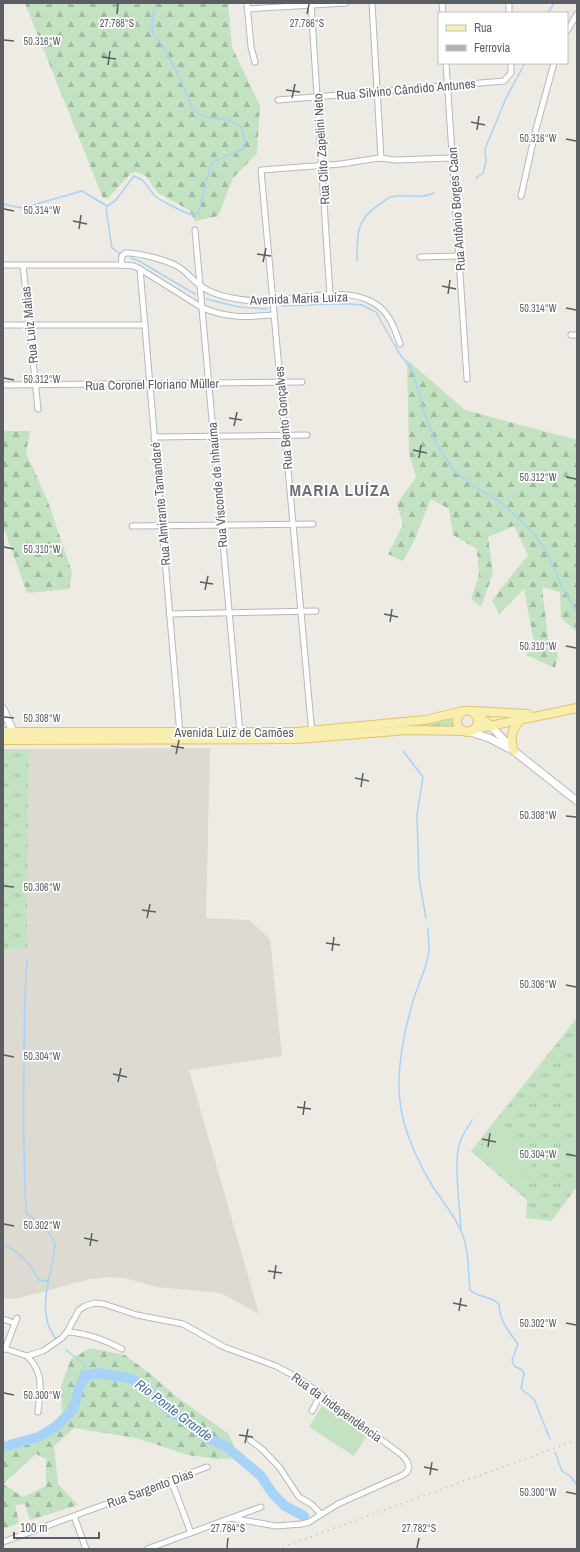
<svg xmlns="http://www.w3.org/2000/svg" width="580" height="1552" font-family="'Archivo Narrow',sans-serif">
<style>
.education{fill:#dcdad1}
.grass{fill:url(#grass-tufts)}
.forest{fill:url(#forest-firs)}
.pitch{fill:#c2e2c2}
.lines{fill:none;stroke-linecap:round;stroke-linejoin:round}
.stream{stroke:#a8d3f8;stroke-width:1.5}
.river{stroke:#a8d3f8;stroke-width:10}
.street-casing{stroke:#b6b8bc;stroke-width:7}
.secondary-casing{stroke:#b7b9be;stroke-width:9}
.primary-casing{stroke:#e5c464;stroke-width:10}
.street{stroke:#fff;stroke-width:5}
.secondary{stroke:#fff;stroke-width:7}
.primary{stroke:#f8eead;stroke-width:8}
.rail{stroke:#b3b4b4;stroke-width:1.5;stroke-dasharray:1 5;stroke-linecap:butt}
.ticks{fill:none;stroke:#5b5e63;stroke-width:1.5}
.labels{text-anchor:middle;stroke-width:3.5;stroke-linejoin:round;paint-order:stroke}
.street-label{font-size:13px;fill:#5b5e63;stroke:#fff}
.water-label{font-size:14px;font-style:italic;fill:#4774a8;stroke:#fff}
.district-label{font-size:17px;font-weight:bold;letter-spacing:1px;fill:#6c7075;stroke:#fff}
.ticks-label{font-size:10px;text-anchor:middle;fill:#5b5e63;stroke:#fff;stroke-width:3.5;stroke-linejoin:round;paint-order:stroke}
</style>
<defs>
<pattern id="grass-tufts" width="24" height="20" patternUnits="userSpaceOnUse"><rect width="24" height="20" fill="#c2e2c2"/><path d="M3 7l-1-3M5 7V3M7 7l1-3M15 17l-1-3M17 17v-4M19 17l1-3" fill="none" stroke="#a1baa1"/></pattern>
<pattern id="forest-firs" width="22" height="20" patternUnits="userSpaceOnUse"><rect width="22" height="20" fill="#c2e2c2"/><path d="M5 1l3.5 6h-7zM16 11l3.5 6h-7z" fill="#a1baa1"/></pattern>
</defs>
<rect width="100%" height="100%" fill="#edebe3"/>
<path class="education" d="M210,748L206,918L249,920L270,939L282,1056L189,1070L259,1314L221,1293L157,1287L124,1278L108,1277L90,1279L15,1299L3,1298V951L27,948L29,749Z"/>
<g class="grass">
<path d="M451,717L453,727L429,726L318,733C359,730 412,730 451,717Z"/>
<path d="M3,749H29L27,948L3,951Z"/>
<path d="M577,1018V1187L551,1221L526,1218L527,1200L471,1151Z"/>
</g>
<g class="forest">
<path d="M25,3H228L232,47L260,106L257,153L233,178L218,216L195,221L189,210L158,193L146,176L136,172L131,173L108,198H103Z"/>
<path d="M407,360L465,410L577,440V632L561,618L560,592L542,587L548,639L558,654L555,668L526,655L534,643L524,589L499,614L492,600L528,555L514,526L488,537L493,573L481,607L471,599L479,575L477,549L453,535L449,509L431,499L414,541L403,561L388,554L403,525L397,504L416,477L409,453Z"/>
<path d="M3,431H30L26,453L47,499L72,572L69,589L27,593L3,526Z"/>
<path d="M90,1348L125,1355L149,1373L177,1397L229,1434L239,1458L215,1459L188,1455L136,1438L74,1428L54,1446L58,1484L78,1505L30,1520L25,1504L15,1505L19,1523L3,1529V1484L23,1497L46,1486V1459L36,1454L3,1484V1444L40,1433L62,1414L61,1386L71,1359Z"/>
</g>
<g class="pitch">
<path d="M501,1123L540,1155L518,1182L479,1150Z"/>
<path d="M322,1406L367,1435L354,1456L309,1427Z"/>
</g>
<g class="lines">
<g class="stream">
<path d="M548,13L554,3"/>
<path d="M476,178L483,173L486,161L485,149L506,98L525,63"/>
<path d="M3,204L22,208L82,191L107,206L115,201L134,176C147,181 145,185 154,195C160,201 185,213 193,215L199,212L206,181L212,163C216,161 221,158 225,156C238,151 247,153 244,135C240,112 207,124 195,111C190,105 187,93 183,86C177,72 170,58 162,45C160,40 155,38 153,33C150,25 154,11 156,3"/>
<path d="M107,206L106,209L112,248L120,254"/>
<path d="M131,258L139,261L195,294"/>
<path d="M357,261C357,234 356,219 380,204C383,202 387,198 391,197C404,193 420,200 434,193"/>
<path d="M206,299L239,307L267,309"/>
<path d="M282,306L331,304H350L362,305L376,312L399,353L412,370L427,421L437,445L455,472L477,488L500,502L535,534L550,559L562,587L577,613"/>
<path d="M403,751L423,777L417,815L419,879L426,918"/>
<path d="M428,928C428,935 429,942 429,949C428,966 419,982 414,998C404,1031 395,1075 401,1109C405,1134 420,1166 433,1187C443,1202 455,1216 462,1233C469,1250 468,1271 470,1290C478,1298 489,1295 499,1304C499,1320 509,1332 518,1344L512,1360L514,1366L522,1370L524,1373L521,1389L534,1399L550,1439"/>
<path d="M27,961C24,999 24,1036 24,1074C23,1120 24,1166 26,1212C29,1217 34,1218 39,1222C46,1228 53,1236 55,1245C52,1276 35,1309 55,1338"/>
<path d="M461,1230C460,1208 453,1160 460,1142C463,1134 468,1127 472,1120"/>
<path d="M3,1245C20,1251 31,1265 39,1280L48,1281"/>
<path d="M66,1350L85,1365V1376"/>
<path d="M555,1452L562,1471L571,1477L577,1485"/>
</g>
<path class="river" d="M3,1447L38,1437L56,1427L73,1410L79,1388L85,1376L98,1373L133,1379L138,1384L152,1393L166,1408L183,1419L207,1438L227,1447L261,1476L273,1494L285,1506L304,1516"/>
<g class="street-casing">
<g id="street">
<path d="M247,3L251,47L255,62"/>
<path d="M311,3L330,295"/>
<path d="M372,3L381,158"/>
<path d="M442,3L443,13"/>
<path d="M509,3V13"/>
<path d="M247,9L346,3"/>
<path d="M567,31L577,14"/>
<path d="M446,63L467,379"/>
<path d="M278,100L504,81L511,73V63"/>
<path d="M521,196L536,129L554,63"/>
<path d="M195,230L240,733"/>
<path d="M420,257L459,256"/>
<path d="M3,265H121L134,266L140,269L201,307C228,319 246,317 274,315"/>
<path d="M23,265L38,409"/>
<path d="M121,265L122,256L125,253C137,252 171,261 180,268C188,273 193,281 201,286C210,293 221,296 232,298C258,304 287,299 313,296C332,294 352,292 370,301C388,309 394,326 400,344"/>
<path d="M140,269L180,734"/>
<path d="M3,325H145"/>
<path d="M571,335H577"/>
<path d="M3,385L302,382"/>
<path d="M154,437L307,435"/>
<path d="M132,526L313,524"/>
<path d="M169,614L316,611"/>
<path d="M312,734L261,170L341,164L379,158L396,160L452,158"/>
<path d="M3,1319L14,1323"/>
<path d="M67,1332C87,1333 105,1340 122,1349"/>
<path d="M3,1348L27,1356L43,1351L62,1338L67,1332L79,1310L85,1306L95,1303L104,1304L137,1315L183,1324L224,1347L276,1366L300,1379L402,1455L407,1461L409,1467L407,1472L403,1475L338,1504L309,1522L302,1524L276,1526L231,1518"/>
<path d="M5,1349L17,1318"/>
<path d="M27,1356C45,1374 40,1389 38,1412"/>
<path d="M312,1411L321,1394"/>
<path d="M250,1440L263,1450L280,1468L299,1497L311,1504L321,1514"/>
<path d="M171,1480L191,1533"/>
<path d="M74,1516L86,1549"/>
<path d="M3,1542L207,1467"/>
<path d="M147,1549L261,1507"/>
</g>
</g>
<g class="secondary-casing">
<g id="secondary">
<path d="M3,709L15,736"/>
<path d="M490,725L514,751L577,801"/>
<path d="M470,732L489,738L508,748"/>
</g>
</g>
<g class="primary-casing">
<g id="primary">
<path d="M472,711L528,714"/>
<path d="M474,713C481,721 478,730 467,732C449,728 458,705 473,712C479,715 485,721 490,725"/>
<path d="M475,729L577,708"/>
<path d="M3,732H297L425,720L464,711"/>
<path d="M3,740L298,739L407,730L464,731"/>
<path d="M514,751C509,737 512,729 521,719"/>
</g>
</g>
<use href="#street" class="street"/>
<use href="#secondary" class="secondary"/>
<use href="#primary" class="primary"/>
<path class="rail" d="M277,1549L577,1440"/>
</g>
<path class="ticks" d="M117,14L118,4M307,14L309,4M4,40L14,41M102,57L116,59M108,65L110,51M286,90L300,92M292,98L295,84M471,122L485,125M477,130L479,116M566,139L576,141M4,209L14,211M73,221L87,224M79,229L81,215M257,254L271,256M263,262L266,248M442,286L456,289M448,294L450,280M566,308L576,310M4,378L14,380M229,418L242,420M234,426L237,412M413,450L427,453M419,458L421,445M566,477L576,479M4,547L14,549M200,582L213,584M205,590L208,576M384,614L398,617M390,622L392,609M566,646L576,648M4,717L14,718M171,746L184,748M176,754L179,740M355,778L369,781M361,787L363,773M566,816L576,817M4,886L14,887M142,910L156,912M147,918L150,904M326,943L340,945M332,951L334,937M566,985L576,987M4,1055L14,1057M113,1074L127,1077M118,1082L121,1068M297,1107L311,1109M303,1115L305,1101M482,1139L496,1142M488,1147L490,1133M566,1154L576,1156M4,1224L14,1226M84,1238L98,1241M90,1246L92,1233M268,1271L282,1273M274,1279L276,1265M453,1303L467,1306M459,1311L461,1298M566,1323L576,1325M4,1393L14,1395M239,1435L253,1437M245,1443L248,1429M424,1467L438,1470M430,1475L432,1462M566,1492L576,1494M227,1548L228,1538M417,1548L419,1538"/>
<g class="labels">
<g class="street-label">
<text transform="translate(406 89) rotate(-5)" y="5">Rua Silvino Cândido Antunes</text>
<text transform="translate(321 149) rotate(-94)" y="5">Rua Clito Zapelini Neto</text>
<text transform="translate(456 209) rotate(-94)" y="5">Rua Antônio Borges Caon</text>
<text transform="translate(299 298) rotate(-2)" y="5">Avenida Maria Luíza</text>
<text transform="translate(29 325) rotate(-96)" y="5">Rua Luiz Matias</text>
<text transform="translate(152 384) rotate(-1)" y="5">Rua Coronel Floriano Müller</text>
<text transform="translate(283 418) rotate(-95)" y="5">Rua Bento Gonçalves</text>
<text transform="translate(217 485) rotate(-95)" y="5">Rua Visconde de Inhaúma</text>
<text transform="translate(160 504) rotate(-95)" y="5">Rua Almirante Tamandaré</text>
<text x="234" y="737">Avenida Luiz de Camões</text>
<text transform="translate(337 1407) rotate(36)" y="5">Rua da Independência</text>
<text transform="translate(150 1488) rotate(-20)" y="5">Rua Sargento Dias</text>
</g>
<g class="water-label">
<text transform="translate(174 1410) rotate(37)" y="5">Rio Ponte Grande</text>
</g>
<g class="district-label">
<text x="340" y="496">MARIA LUÍZA</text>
</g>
</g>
<g class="ticks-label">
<text x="117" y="27">27.788°S</text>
<text x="307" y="27">27.786°S</text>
<text x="42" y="45">50.316°W</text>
<text x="538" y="142">50.316°W</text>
<text x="42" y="214">50.314°W</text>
<text x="538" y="312">50.314°W</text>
<text x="42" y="383">50.312°W</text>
<text x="538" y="481">50.312°W</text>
<text x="42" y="553">50.310°W</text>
<text x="538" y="650">50.310°W</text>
<text x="42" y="722">50.308°W</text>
<text x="538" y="819">50.308°W</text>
<text x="42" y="891">50.306°W</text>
<text x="538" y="988">50.306°W</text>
<text x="42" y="1060">50.304°W</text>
<text x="538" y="1158">50.304°W</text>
<text x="42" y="1229">50.302°W</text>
<text x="538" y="1327">50.302°W</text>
<text x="42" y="1399">50.300°W</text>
<text x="538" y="1496">50.300°W</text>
<text x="228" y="1532">27.784°S</text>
<text x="419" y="1532">27.782°S</text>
</g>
<rect width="580" height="1552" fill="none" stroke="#5b5e63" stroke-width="8"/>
<rect x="438" y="12" width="130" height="52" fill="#ffffff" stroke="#bdbfc1"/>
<rect x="446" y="25" width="20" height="6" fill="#f8eead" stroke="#bdbfc1"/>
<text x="474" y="32" font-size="12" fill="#5b5e63">Rua</text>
<rect x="446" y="45" width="20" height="6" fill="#b3b4b4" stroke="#bdbfc1"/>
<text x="474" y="52" font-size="12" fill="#5b5e63">Ferrovia</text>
<path d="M14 1532v6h85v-6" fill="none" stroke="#5b5e63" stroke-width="2"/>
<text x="20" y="1532" font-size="12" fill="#5b5e63" stroke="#ffffff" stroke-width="3" paint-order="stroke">100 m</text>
</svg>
